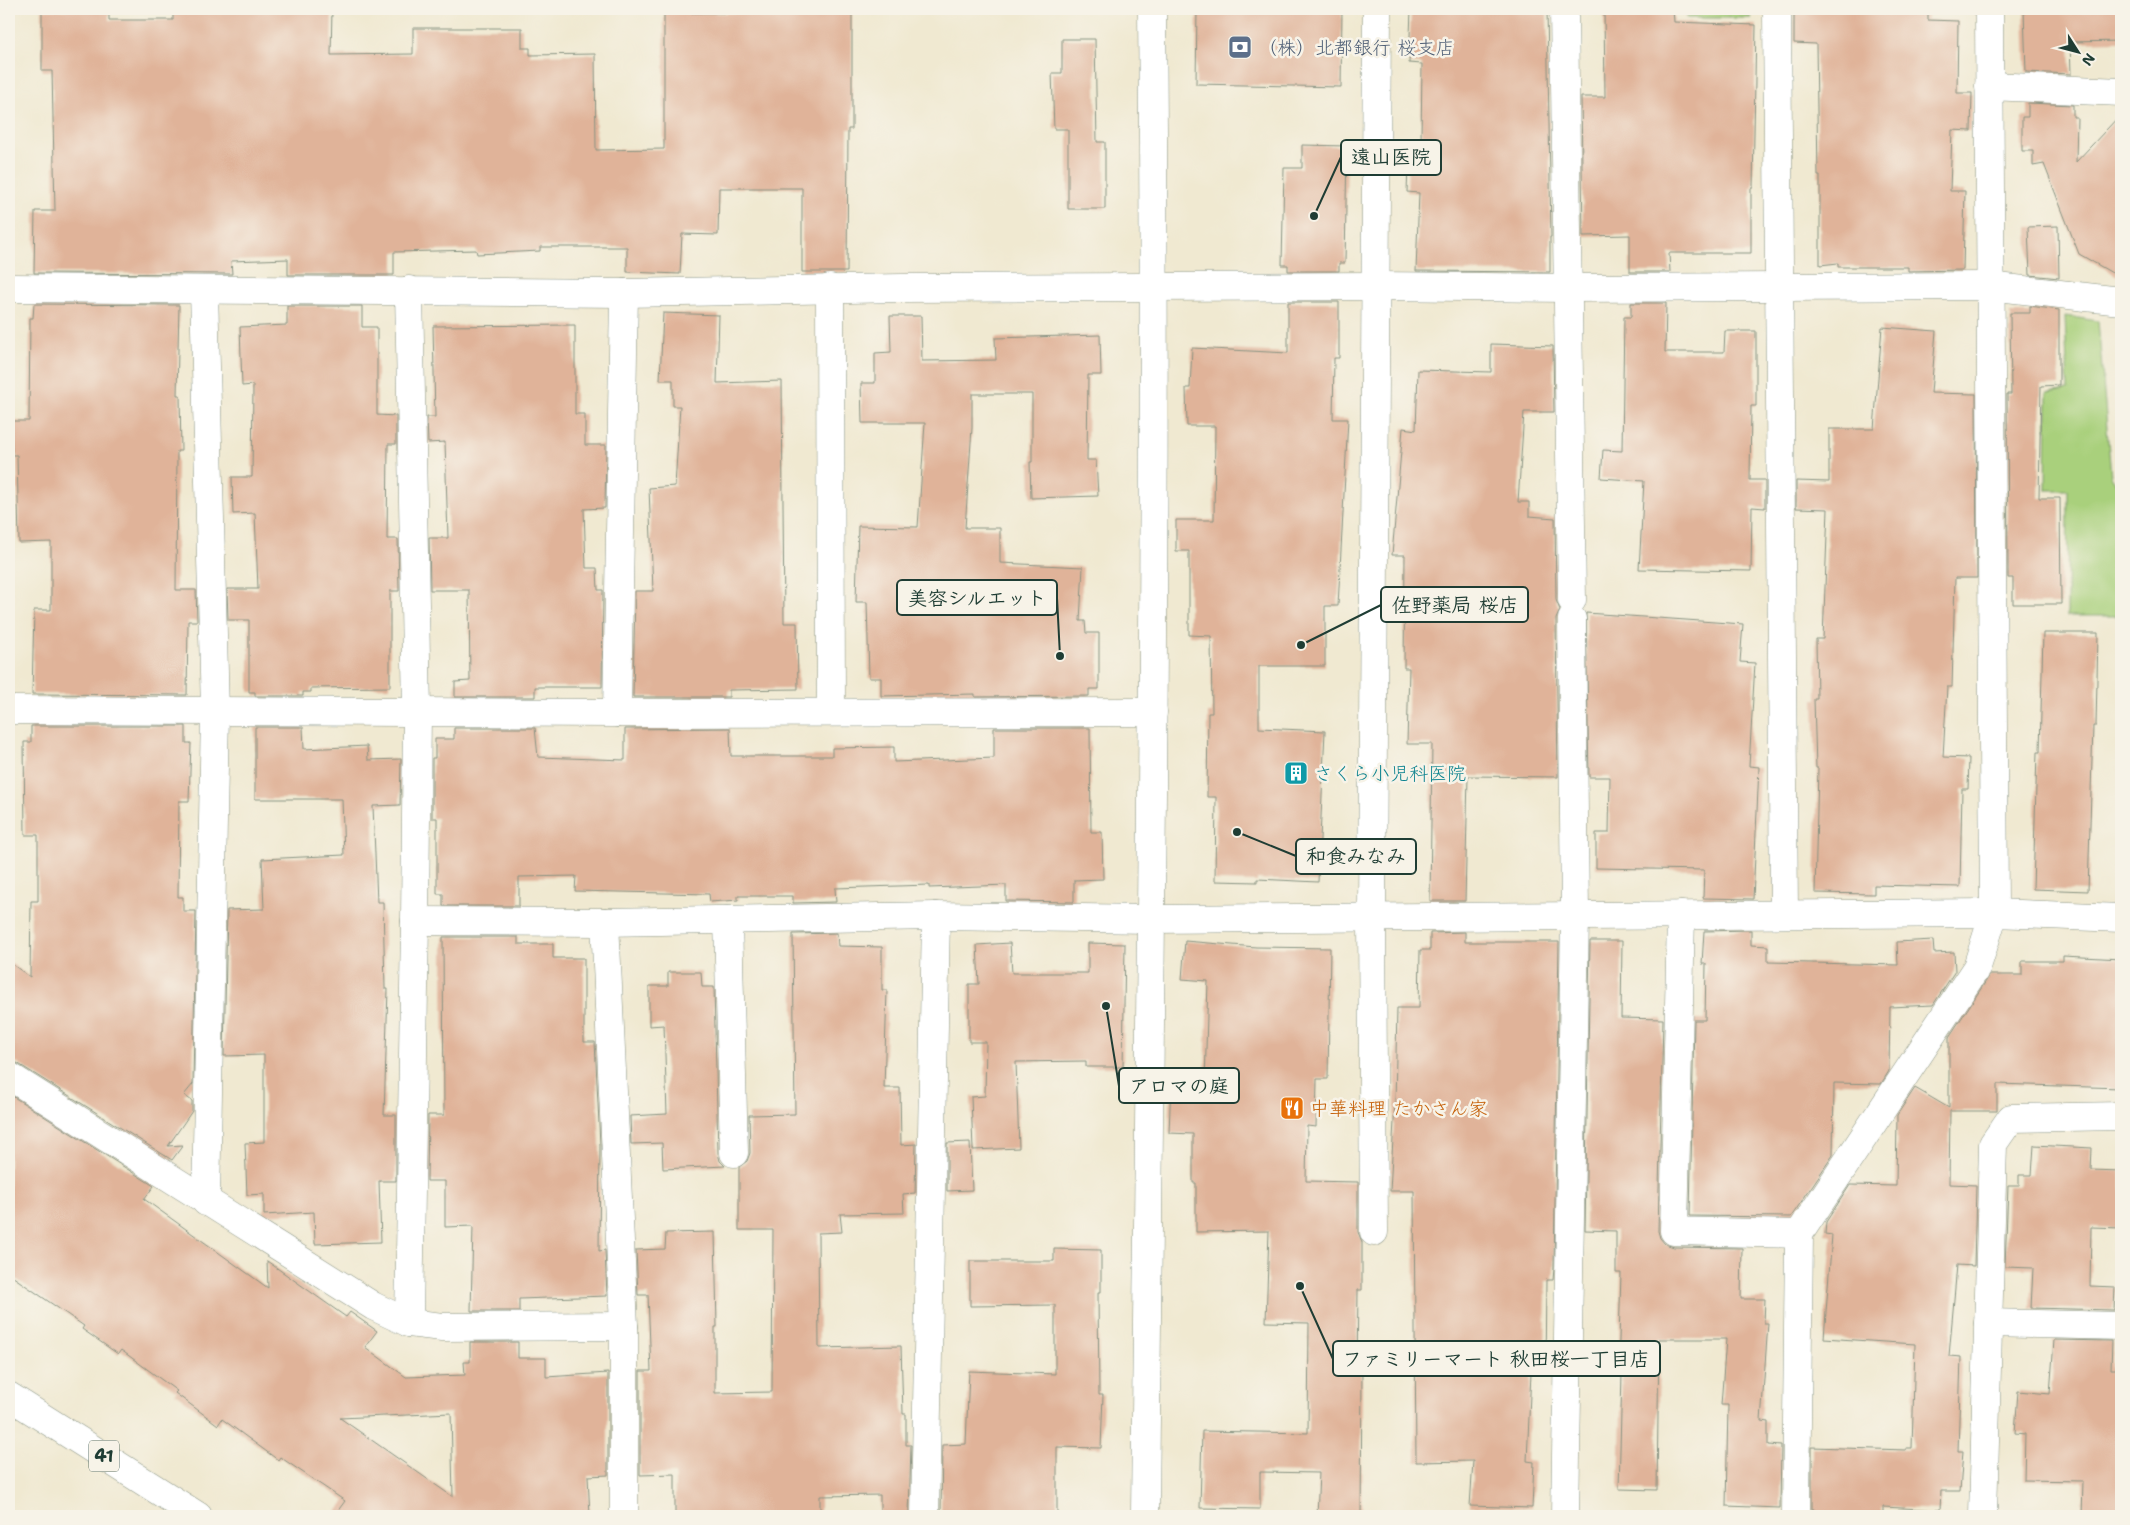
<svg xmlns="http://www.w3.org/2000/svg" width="2130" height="1525" font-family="'Shantell Sans','Klee One',sans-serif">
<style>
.green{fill:#a9d07b;stroke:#648658}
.building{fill:#e0b399;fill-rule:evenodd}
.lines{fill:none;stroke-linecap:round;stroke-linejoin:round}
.minor-casing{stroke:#889382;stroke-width:29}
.tertiary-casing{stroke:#889382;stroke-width:29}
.primary-casing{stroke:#889382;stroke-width:29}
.minor{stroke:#fff;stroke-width:28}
.tertiary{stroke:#fff;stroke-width:28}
.primary{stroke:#fff;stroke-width:28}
.labels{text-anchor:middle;stroke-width:5;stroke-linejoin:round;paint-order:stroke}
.shield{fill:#f7f3e8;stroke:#60746a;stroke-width:1}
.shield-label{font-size:18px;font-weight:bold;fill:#1f3d34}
.service-label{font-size:19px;fill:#4e5e75;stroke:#f7f3e8;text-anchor:start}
.culture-label{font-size:19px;fill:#0d838f;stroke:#f7f3e8;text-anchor:start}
.food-label{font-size:19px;fill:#c56008;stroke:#f7f3e8;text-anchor:start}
.leader{fill:none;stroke:#1f3d34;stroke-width:2}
.callout-dot{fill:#1f3d34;stroke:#f7f3e8;stroke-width:2}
.callout{fill:#f7f3e8;stroke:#1f3d34;stroke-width:2}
.callout-label{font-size:20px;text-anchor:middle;font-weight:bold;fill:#1f3d34}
</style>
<rect width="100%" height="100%" fill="#f7f3e8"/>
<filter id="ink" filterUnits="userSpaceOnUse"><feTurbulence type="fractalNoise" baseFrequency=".02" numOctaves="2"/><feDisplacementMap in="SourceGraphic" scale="10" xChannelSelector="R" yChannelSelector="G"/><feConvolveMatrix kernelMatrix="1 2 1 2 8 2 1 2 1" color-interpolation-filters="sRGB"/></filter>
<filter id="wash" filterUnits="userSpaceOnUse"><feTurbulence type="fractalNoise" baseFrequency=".0096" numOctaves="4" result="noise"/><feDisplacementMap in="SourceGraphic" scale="20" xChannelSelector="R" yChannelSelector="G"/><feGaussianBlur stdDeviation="1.12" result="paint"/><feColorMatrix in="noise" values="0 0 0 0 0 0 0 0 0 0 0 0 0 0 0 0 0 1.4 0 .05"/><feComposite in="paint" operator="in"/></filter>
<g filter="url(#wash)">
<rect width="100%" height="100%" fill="#f0e9d1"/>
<g class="green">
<rect x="1687" y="9" width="64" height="9"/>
<path d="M2065,316L2098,321L2111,476L2121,491V616H2067L2068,490H2046L2047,393L2068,390Z"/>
</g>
<g id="blocks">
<g class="building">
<path d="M173,9H332L331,55L413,54V28H522V48H530V55L595,54L596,150L664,149V13H752V9H852V129H848L847,272H802V188H719L718,235L682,234L680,274L627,272V247H540V251L477,254L476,250L394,252V275H288V259L231,261L232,274L34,273L35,211H55L52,71H42V10H109V20H173Z"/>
<path d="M1197,9H1342L1341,87L1196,84Z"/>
<path d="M1411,9H1547L1551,237H1550V272L1416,271L1419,193L1407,192L1409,139L1421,140L1422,64L1409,63Z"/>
<path d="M1604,9H1673L1674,22L1756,25L1753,188H1751V253H1669L1670,272H1630V235L1583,236L1581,97H1605Z"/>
<path d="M1794,9H1928V20L1958,21L1957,93H1972L1971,131L1952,130L1950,191H1965L1963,270L1908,271V267H1838V263L1820,265V176H1818L1816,44L1794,43Z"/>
<path d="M2050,9H2121V41L2070,42L2071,74L2026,72L2024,10Z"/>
<path d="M1062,39H1095L1097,142H1105V209H1068V129H1054L1052,73H1062Z"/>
<path d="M2028,103L2073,105V117H2077L2076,162L2121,114V278L2079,254L2044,164L2033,166V151H2022V117H2028Z"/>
<path d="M1302,145L1347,146L1345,263H1339V271H1288V265H1282L1284,168H1302Z"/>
<path d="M2058,226L2059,278L2030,275L2028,227Z"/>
<path d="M1288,302H1339V358H1334L1333,419H1348L1338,606H1325V666H1259V728L1325,731L1318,882L1257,879V882L1215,881L1216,797H1207L1208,713H1212L1211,636L1189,635V551H1176V520H1214L1215,426H1187L1186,388H1190L1192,348L1288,353Z"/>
<path d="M1631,303H1666L1665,352H1724L1725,331H1756V406H1751L1750,480H1765V508L1752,507L1751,571L1639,569L1644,481L1601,478L1603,450L1622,451L1624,317H1631Z"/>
<path d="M34,304L179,305L177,395H180L181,451H177L176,590H196L197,621H188L187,695L32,694L34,610H51V542L19,543L17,455H12L11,421H29L30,318H33Z"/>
<path d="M287,306H362V327H377V415L396,416V444H388L387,539H398L399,591H390V687L311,688V692H303V696H255V692H249V620H228L227,589H258L255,513L233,514L232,477H252L253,385L242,386L240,327L287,325Z"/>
<path d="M2030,306L2059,310V385L2041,386L2039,498H2060L2061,604H2013V578H2008L2007,394H2011L2010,313H2030Z"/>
<path d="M663,313L719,315L717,383L782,381L784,623H797L798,689L729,690V697H633L635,591H653L649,488L675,486L680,406H673V380H660Z"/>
<path d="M890,316H921L922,361L996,360L995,338L1100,335L1101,375H1088L1087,460H1096L1098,496L1031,498L1030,462H1032V394H972V428L965,528H1000V563L1083,567L1080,621H1085L1086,633H1099V689H1089V696L975,697V694L881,696V678H869L867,602H856L858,526L918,527L925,423H862L861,383H875V353L891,352Z"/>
<path d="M575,325V414H585V445H606L605,508L584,509L586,568H597L598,590H603L602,687H535V697H455V682L470,681L469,590H430L429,538H448L445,442L428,443L427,417H435L433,326Z"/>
<path d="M1882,327L1936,331L1931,393L1976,394L1977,578H1955L1952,687H1947L1943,757L1969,758L1968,789H1962L1960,887L1874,885V894L1815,893L1818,768H1816L1814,699H1817L1816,639H1823L1828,509L1796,508V481L1829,482V429H1874Z"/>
<path d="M1491,344L1553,346L1554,412H1524L1518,502H1529V516L1555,518L1556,600L1560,610L1556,619L1558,777L1468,776L1465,901H1430L1432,744H1407L1409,668H1404L1405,555H1392L1403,428L1416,430L1418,370L1491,372Z"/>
<path d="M1586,613L1743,624L1740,662L1755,663L1749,766L1759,767L1753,899L1703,898L1704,870L1596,868V833H1609L1610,777H1589Z"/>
<path d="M2043,633H2098L2096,726H2093L2088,891L2033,889L2037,752H2040Z"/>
<path d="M31,726H186V743H191L189,801H179L178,897H183V911H196L193,1084L184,1095L192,1101V1111L168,1146L183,1145L172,1160L17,1063L9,1061V962L30,977L31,901H38V835H25L24,742H31Z"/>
<path d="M255,727H303L304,749L367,746L368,760L401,759L400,805L373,806L377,902H383L385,989H388L384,1115H396V1181H379L381,1242L315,1244L314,1212L264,1215V1194L247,1195L245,1143L264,1142V1055L224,1056L227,910L264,909L262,859L344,855L342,799H255Z"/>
<path d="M454,728H535L538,757L625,760V729L730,728L731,756H832V748L894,747V762L994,758V728H1090L1091,832H1102L1103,879L1074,880V902L1006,901V885L929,888V885L835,888L836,902L793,903V896H738V900L710,902L709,894L575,891L576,876L519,877V906H443V894H437V818H432V758H435V739H454Z"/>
<path d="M1751,930V945L1768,946V962L1898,965L1897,942L1933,940L1934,953L1954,952L1955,971L1933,1005L1890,1007L1889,1071L1881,1084L1834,1083L1833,1155L1791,1217L1690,1216L1694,1020H1705L1706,964H1702L1704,931Z"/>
<path d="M1465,932V942H1559L1554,1268L1553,1280H1546L1545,1372H1531L1527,1461L1534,1462L1532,1508L1470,1506L1473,1461L1416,1462L1414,1191H1390L1395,1104L1397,1008H1419L1420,950H1430V933Z"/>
<path d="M837,933L838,946L882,947V990H887L884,1088H900L901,1145L916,1144L915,1193L903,1194L904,1213L840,1214L842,1232L818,1233L819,1348L901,1346L903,1414H906V1445H911L909,1515H880V1495L820,1496V1516H675V1474L640,1475V1371H651L648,1295H638L636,1250L665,1249L666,1233L715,1232L717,1327H715V1393L772,1392L773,1230H739V1167L747,1161L750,1153L749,1115L795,1114L793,934Z"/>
<path d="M443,937H518V944H553V958H584V1042H595L600,1145L599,1251L605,1250L607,1296L519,1299V1311H471L473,1226L445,1227V1181H427L428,1115H444Z"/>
<path d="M1185,941L1256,947L1330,948L1328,1079H1317L1316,1127L1307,1126L1306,1181L1358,1182V1232L1362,1242V1290H1358L1357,1370H1362L1361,1516H1317L1319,1473L1260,1472V1509L1200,1508L1202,1431L1308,1433L1309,1323L1266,1322L1269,1231L1196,1232V1183H1193V1134L1169,1133L1171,1083L1205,1084L1208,981L1182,979Z"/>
<path d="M1590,941H1622L1621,1018L1663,1019L1658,1231L1660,1238L1665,1244L1674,1247L1742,1248L1741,1299H1765L1764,1323H1768L1761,1421L1768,1422V1445L1781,1446L1780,1508L1726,1506L1728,1405H1721L1726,1339H1659L1657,1490L1619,1489L1622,1373H1618L1621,1273H1616V1231L1585,1230Z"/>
<path d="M1010,943L1012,973H1088V943L1125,944L1123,1067H1086V1061L1016,1062L1019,1148L973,1150L971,1097L985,1096L986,1042H969V984H979L977,945Z"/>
<path d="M2063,956L2121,959V1088L1997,1084V1111H1950L1949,1184L1976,1185L1974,1266L1957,1265L1949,1356L1961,1357L1958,1451H1963L1960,1491H1941L1940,1510L1883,1507V1516L1814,1513V1509H1812V1447L1906,1450V1448H1912L1915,1344L1824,1338L1832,1235L1825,1234L1826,1222L1850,1185L1896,1186L1897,1115L1915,1088L1949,1108V1037L1990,975H2022V961H2063Z"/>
<path d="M668,972H701L702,987H714L718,1153L720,1161L725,1166L663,1169L662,1143L631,1144L630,1116L667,1114L664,1025L649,1026V986H668Z"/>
<path d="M9,1094L154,1186L144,1199L268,1288L267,1261L346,1317L350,1312L377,1331L365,1347L406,1377L465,1375L464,1362H470V1342H518V1358H546V1377L608,1373V1475L588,1476L590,1516H334L345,1501L280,1457L278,1460L222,1419L218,1425L175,1393L177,1391L121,1350L118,1354L82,1329L84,1326L9,1274ZM451,1413L453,1497L340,1418Z"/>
<path d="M970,1142L972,1190L947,1191V1143Z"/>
<path d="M2034,1145L2092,1148L2091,1170L2121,1171V1228L2091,1227L2090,1286L2115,1287L2114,1310L2031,1308L2033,1268L2005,1267L2008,1186H2019V1175H2032Z"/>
<path d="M1054,1249L1101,1250V1292H1098L1099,1395H1103L1101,1448L1057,1447V1516H968V1513L941,1514L942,1445L966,1444L969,1371L1055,1374V1305L970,1306V1261H1054Z"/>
<path d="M2054,1340L2112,1341L2111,1369H2121V1513L2110,1512L2109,1516H2082L2083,1481L2024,1480L2025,1434L2015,1433L2018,1391L2050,1394Z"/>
</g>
</g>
</g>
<g filter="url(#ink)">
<use href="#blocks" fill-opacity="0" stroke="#889382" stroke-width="1"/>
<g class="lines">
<g class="minor-casing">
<g id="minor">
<path d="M1564,9L1572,600"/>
<path d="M1777,9L1784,914"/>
<path d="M1989,86L2121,92"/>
<path d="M9,288L624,293L902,288L1376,286L1568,288L1989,286L2121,301"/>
<path d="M830,288L831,711"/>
<path d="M204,290L215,711L206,1202"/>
<path d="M9,710L617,713L1153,712"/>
<path d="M617,713L624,293"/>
<path d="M1681,915L1674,1231L1799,1234"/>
<path d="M728,920L734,1153"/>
<path d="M415,921L605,922L936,916L1151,919L1994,913L2121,918"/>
<path d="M605,922L624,1326"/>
<path d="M9,1076L373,1306L409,1323L442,1327L624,1326V1516"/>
<path d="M1374,1232L1372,917L1377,9"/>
<path d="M409,1323L415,921L417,711L409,290"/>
<path d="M1988,1323L2121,1326"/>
<path d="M925,1516L936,916"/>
<path d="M1565,1516L1575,916L1572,619"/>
<path d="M1796,1516L1799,1234L1977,967L1994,913L1989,9"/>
<path d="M1983,1516L1993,1144L2011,1118L2121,1116"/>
</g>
</g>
<g class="tertiary-casing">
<path id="tertiary" d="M1145,1516C1150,1014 1157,511 1152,9"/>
</g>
<g class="primary-casing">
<path id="primary" d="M9,1396L198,1516"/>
</g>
<use href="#minor" class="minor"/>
<use href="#tertiary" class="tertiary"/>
<use href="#primary" class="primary"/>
</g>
</g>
<defs>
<g id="bank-square" transform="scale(1.25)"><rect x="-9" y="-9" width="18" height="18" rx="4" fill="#5c6f8a" stroke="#f7f3e8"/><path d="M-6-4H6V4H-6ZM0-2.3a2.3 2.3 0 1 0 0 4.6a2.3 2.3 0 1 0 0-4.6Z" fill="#fff"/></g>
<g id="building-square" transform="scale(1.25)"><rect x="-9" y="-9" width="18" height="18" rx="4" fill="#0f9aa8" stroke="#f7f3e8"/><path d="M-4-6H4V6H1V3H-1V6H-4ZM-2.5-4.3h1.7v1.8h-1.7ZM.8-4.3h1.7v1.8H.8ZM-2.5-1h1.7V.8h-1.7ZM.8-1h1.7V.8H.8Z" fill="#fff"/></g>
<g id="restaurant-square" transform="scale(1.25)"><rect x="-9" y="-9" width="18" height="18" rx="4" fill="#e8710a" stroke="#f7f3e8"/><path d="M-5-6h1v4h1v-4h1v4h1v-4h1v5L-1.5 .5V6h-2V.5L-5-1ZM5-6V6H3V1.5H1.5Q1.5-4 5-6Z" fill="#fff"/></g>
</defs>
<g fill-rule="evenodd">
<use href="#bank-square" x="1240" y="47"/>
<use href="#building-square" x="1296" y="773"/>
<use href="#restaurant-square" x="1292" y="1108"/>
</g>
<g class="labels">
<rect class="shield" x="89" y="1440.5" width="30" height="31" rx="4"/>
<g class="shield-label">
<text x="104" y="1462">41</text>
</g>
<g class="service-label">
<text x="1258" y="54">（株）北都銀行 桜支店</text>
</g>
<g class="culture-label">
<text x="1314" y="780">さくら小児科医院</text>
</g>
<g class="food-label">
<text x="1310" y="1115">中華料理 たかさん家</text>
</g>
</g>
<path class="leader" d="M1314 216L1341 157M1060 656L1057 598M1301 645L1381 605M1237 832L1296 856M1106 1006L1119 1086M1300 1286L1333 1359"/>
<g class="callout-dot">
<circle cx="1314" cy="216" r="5"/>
<circle cx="1060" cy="656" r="5"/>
<circle cx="1301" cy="645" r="5"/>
<circle cx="1237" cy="832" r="5"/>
<circle cx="1106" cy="1006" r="5"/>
<circle cx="1300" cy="1286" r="5"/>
</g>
<g class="callout">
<rect x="1341" y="140" width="100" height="35" rx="5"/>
<rect x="897" y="580" width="160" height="35" rx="5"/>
<rect x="1381" y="587" width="147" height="35" rx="5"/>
<rect x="1296" y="839" width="120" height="35" rx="5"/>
<rect x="1119" y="1068" width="120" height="35" rx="5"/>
<rect x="1333" y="1341" width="327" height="35" rx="5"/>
</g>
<g class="callout-label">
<text x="1391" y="164">遠山医院</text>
<text x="977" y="605">美容シルエット</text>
<text x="1455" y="612">佐野薬局 桜店</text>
<text x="1356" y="863">和食みなみ</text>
<text x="1179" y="1093">アロマの庭</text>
<text x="1496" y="1366">ファミリーマート 秋田桜一丁目店</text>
</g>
<rect width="2130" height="1525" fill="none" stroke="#f7f3e8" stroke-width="30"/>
<g transform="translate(2078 52) rotate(126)" stroke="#f7f3e8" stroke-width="4" paint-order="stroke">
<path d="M0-4L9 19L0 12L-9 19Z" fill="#1f3d34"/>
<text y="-8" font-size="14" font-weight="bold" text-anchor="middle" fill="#1f3d34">N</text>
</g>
</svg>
